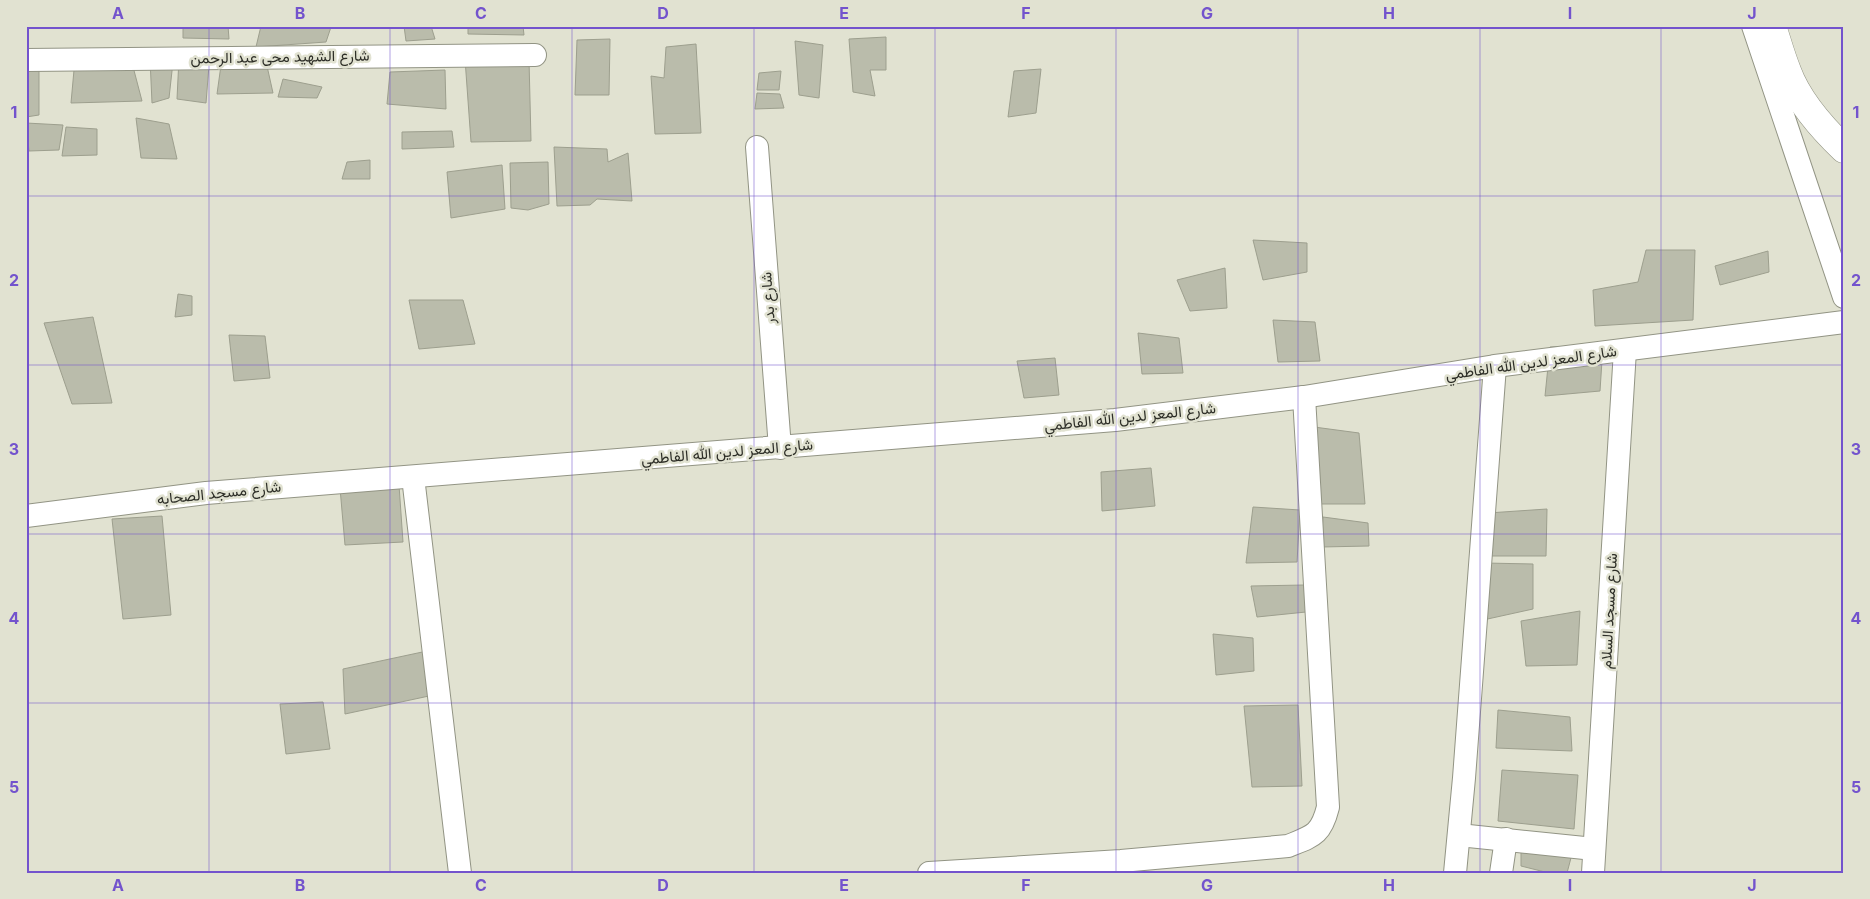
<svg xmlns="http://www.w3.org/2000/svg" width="1870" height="899" font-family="Inter,Vazirmatn,sans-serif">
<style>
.building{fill:#babcab;stroke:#9d9f8e}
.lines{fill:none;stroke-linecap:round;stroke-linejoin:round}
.minor-casing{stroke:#929484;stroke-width:24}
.motorway-casing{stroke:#929484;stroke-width:29}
.minor{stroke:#fff;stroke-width:22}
.motorway{stroke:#fff;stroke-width:28}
.grid{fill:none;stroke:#7353cd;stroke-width:1;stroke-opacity:0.55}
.labels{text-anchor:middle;stroke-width:5;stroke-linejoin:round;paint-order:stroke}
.street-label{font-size:15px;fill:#2d2e27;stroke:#e1e2d1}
.neatline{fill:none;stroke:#7353cd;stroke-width:2}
.grid-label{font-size:16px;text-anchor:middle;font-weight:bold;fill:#7353cd}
</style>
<rect width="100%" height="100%" fill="#e1e2d1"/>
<g class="building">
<path d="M183,26H228L229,39L183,38Z"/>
<path d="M261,26H331V27L326,42L256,47Z"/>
<path d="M404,26H431L435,39L406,41Z"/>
<path d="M468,26H523L524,35L468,34Z"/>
<path d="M886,37V70H870L875,96L853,92L849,39Z"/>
<path d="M610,39L609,95H575L577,40Z"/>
<path d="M795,41L823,45L819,98L799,95Z"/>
<path d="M696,44L701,133L655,134L651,76L664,78L666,47Z"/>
<path d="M179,58L209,65L206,103L177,99Z"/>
<path d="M222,58L267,66L273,93L217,94Z"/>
<path d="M75,59H131L142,101L71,103Z"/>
<path d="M150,59L173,62L169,98L152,103Z"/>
<path d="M465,59L529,60L531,141L471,142Z"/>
<path d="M26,61L39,64V115L26,117Z"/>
<path d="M1041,69L1036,113L1008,117L1014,71Z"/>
<path d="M445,70L446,109L387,104L390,72Z"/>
<path d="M781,71L779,90H757L759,73Z"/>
<path d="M283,79L322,87L317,98L278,97Z"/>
<path d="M757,93L780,94L784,108L755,109Z"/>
<path d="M136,118L169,124L177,159L141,158Z"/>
<path d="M26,123L63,125L59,150L29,151Z"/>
<path d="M66,127L97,129V155L62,156Z"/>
<path d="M452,131L454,147L402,149V132Z"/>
<path d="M554,147L607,149L608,162L628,153L632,201L597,199L590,205L557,206Z"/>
<path d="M370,160V179H342L347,162Z"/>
<path d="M548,162L549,204L528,210L511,208L510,163Z"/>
<path d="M502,165L505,209L451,218L447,172Z"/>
<path d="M1253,240L1307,243V272L1263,280Z"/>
<path d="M1646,250H1695L1693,320L1595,326L1593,290L1638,282Z"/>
<path d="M1768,251L1769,272L1720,285L1715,266Z"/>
<path d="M1225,268L1227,308L1190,311L1177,280Z"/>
<path d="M178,294L192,296V315L175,317Z"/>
<path d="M409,300H463L475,344L419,349Z"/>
<path d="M93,317L112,403L72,404L44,323Z"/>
<path d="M1273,320L1315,322L1320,361L1278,362Z"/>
<path d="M1138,333L1179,338L1183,373L1142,374Z"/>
<path d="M229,335L265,336L270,378L234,381Z"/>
<path d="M1603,345L1600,391L1545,396L1550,347Z"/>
<path d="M1055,358L1059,395L1024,398L1017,361Z"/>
<path d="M1314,427L1359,433L1365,504H1311Z"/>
<path d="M1151,468L1155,506L1102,511L1101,472Z"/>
<path d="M399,485L403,542L345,545L340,488Z"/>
<path d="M1253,507L1300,510L1297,562L1246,563Z"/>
<path d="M1547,509L1546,556H1484L1488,513Z"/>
<path d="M162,516L171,615L123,619L112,519Z"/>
<path d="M1323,517L1368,523L1369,546L1321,547Z"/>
<path d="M1485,563L1533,564V609L1483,620Z"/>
<path d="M1304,585L1306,612L1257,617L1251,586Z"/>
<path d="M1580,611L1577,665L1526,666L1521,621Z"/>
<path d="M1213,634L1253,638L1254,671L1216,675Z"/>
<path d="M427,651L429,696L345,714L343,669Z"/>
<path d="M323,702L330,749L286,754L280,704Z"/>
<path d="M1298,705L1302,786L1252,787L1244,706Z"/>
<path d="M1498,710L1570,717L1572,751L1496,748Z"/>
<path d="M1502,770L1578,775L1574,829L1498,821Z"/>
<path d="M1521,842L1572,854L1567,873H1549L1521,866Z"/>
</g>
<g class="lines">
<g class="minor-casing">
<g id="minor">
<path d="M1753,26L1844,297"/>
<path d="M26,60L535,55"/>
<path d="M757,147L780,448"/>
<path d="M413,477L460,873"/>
<path d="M26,516L206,493L1115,420L1304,397L1495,366L1844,322"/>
<path d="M1459,835L1594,849"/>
<path d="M929,873L1121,861L1288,846C1313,836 1321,835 1328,807L1304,397"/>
<path d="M1455,873L1464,778L1495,366"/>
<path d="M1501,873L1506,839"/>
<path d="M1593,873L1625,350"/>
</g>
</g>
<g class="motorway-casing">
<path id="motorway" d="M1772,26C1777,41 1781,56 1787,71C1798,101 1821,127 1844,149"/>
</g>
<use href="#minor" class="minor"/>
<use href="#motorway" class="motorway"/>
</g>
<path class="grid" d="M209,26V873M390,26V873M572,26V873M754,26V873M935,26V873M1116,26V873M1298,26V873M1480,26V873M1661,26V873M26,196H1844M26,365H1844M26,534H1844M26,703H1844"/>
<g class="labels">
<g class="street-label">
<text transform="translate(280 57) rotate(-1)" y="5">شارع الشهيد محى عبد الرحمن</text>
<text transform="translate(768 298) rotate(-94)" y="5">شارع بدر</text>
<text transform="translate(1531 363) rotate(-8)" y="5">شارع المعز لدين الله الفاطمي</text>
<text transform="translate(1130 417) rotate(-6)" y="5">شارع المعز لدين الله الفاطمي</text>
<text transform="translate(727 452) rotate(-5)" y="5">شارع المعز لدين الله الفاطمي</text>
<text transform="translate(219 493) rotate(-6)" y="5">شارع مسجد الصحابه</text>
<text transform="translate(1609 611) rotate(-87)" y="5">شارع مسجد السلام</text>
</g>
</g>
<rect width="1870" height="899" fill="none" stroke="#e1e2d1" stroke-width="55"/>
<rect x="28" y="28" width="1814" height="844" class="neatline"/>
<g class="grid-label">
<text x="118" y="19">A</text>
<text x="300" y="19">B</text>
<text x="481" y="19">C</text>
<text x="663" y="19">D</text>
<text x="844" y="19">E</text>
<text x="1026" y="19">F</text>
<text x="1207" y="19">G</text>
<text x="1389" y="19">H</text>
<text x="1570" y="19">I</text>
<text x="1752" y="19">J</text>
<text x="14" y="118">1</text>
<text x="1856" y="118">1</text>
<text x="14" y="286">2</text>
<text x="1856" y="286">2</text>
<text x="14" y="455">3</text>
<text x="1856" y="455">3</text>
<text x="14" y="624">4</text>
<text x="1856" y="624">4</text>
<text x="14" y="793">5</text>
<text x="1856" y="793">5</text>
<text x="118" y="891">A</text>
<text x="300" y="891">B</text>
<text x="481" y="891">C</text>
<text x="663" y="891">D</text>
<text x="844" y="891">E</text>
<text x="1026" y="891">F</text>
<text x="1207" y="891">G</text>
<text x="1389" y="891">H</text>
<text x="1570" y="891">I</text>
<text x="1752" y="891">J</text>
</g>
</svg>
